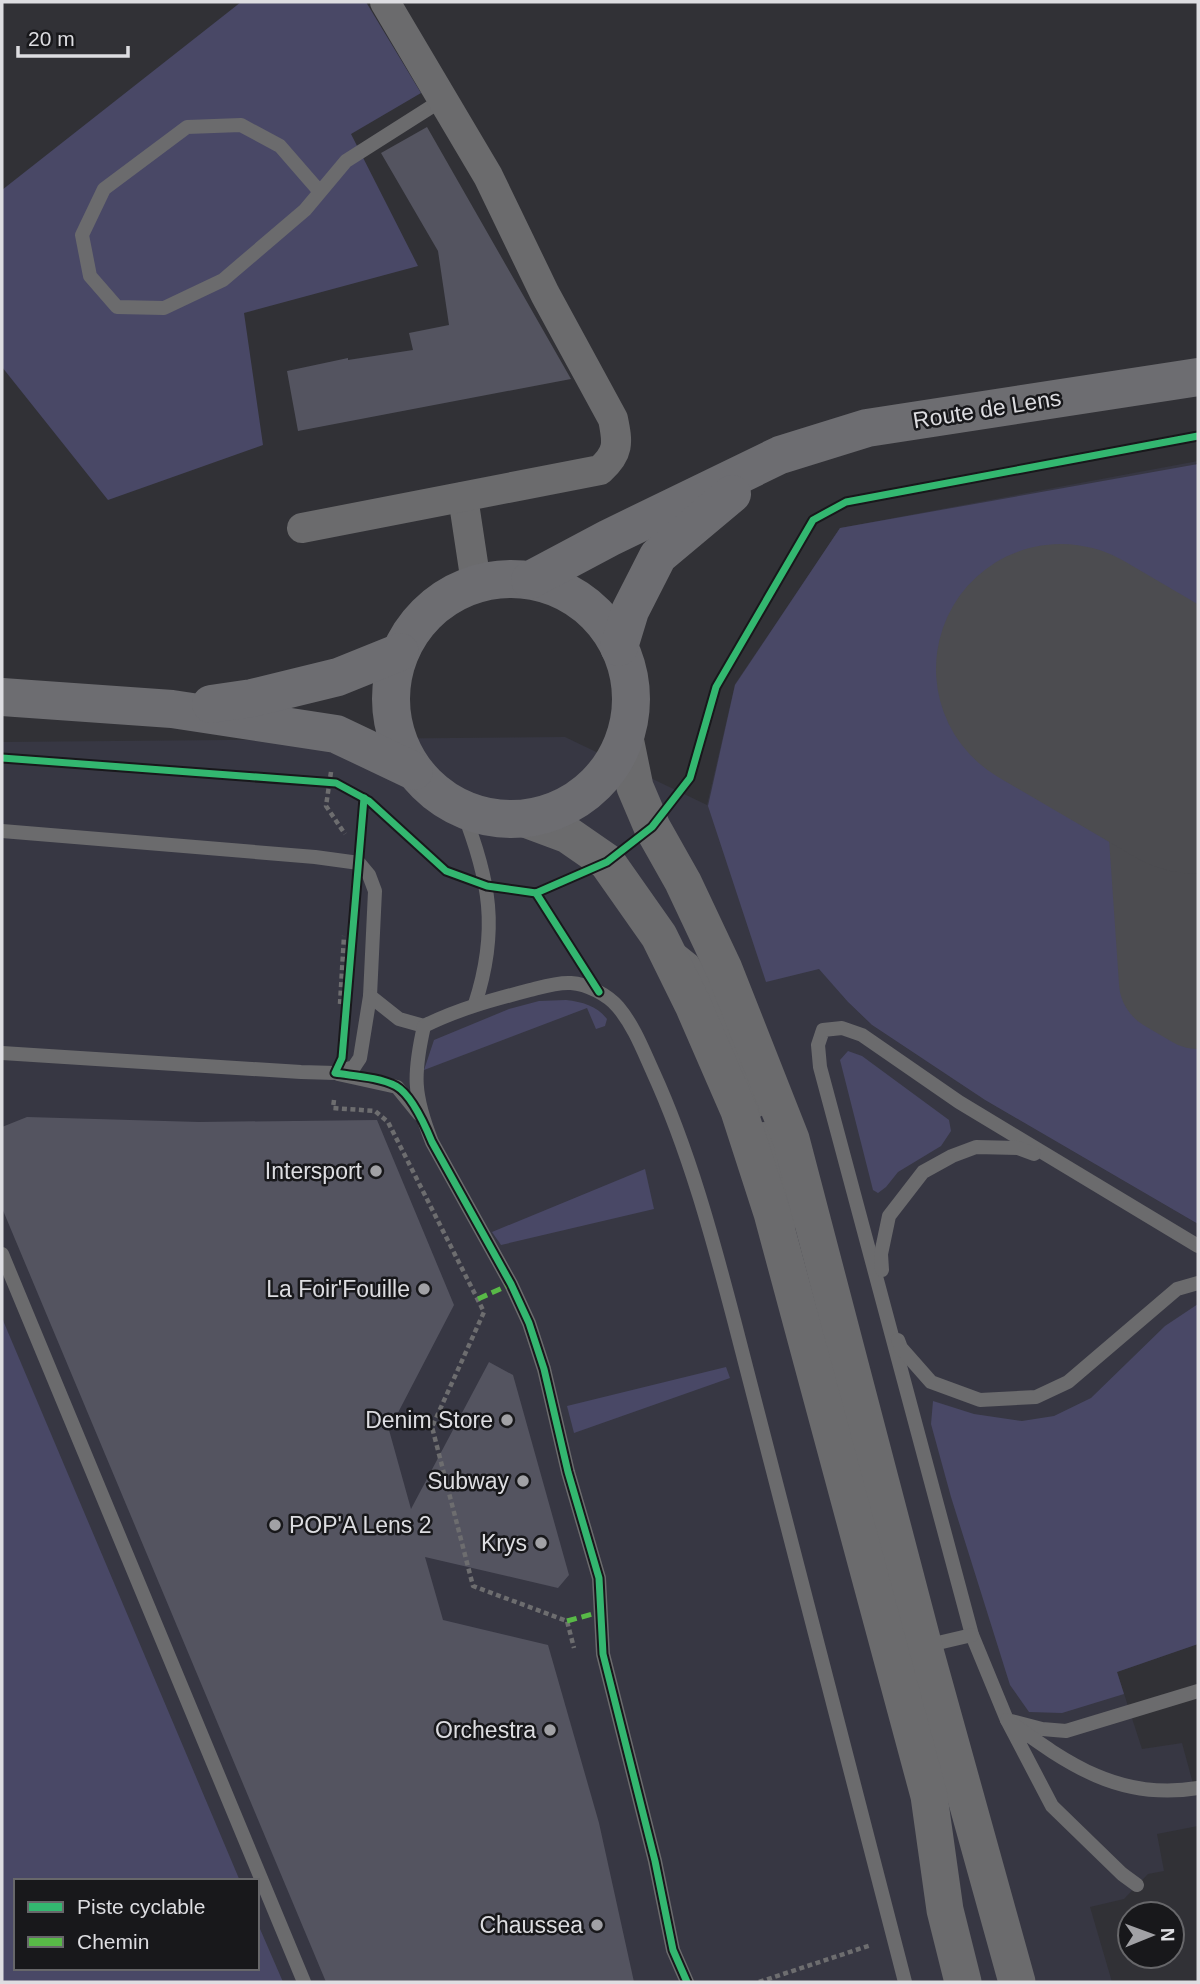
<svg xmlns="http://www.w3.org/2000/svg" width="1200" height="1984" font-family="Helvetica,sans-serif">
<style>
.built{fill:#373743}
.green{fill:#494866}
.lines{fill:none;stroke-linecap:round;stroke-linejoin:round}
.taxiway{stroke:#4c4c50;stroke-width:100}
.runway{stroke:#4c4c50;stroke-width:250}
.building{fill:#545460}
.path{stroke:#6d6d6f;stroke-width:4.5;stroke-dasharray:5 3.5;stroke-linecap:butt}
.service{stroke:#6b6b6d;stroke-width:14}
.minor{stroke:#6b6b6d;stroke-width:30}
.tertiary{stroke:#6b6b6d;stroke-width:37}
.secondary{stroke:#6d6d71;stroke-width:38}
.quiet{stroke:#58b947;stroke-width:5;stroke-dasharray:10 5;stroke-linecap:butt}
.cycleway-casing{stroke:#18181b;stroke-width:11}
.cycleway{stroke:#33b770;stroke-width:7}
.poi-dot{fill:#a1a1a5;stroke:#18181b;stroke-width:2.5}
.labels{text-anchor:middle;stroke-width:5;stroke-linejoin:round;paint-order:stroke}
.street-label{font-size:23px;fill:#dddde1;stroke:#18181b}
.poi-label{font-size:23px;fill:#dddde1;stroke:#18181b;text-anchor:end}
</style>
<rect width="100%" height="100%" fill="#313136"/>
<path class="built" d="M1198,461L819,968L848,1002L872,1025L985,1100L1198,1224V1644L1117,1672L1142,1749L1182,1743L1198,1802V1826L1157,1834L1164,1871L1148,1874L1124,1899L1090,1907L1112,1982H280L257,1928V1881H238L2,1319V742L565,737L707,805L735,684L840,528Z"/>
<g class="green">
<path d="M241,2H366L421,93L351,134L418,266L244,313L263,445L108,500L2,367V190Z"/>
<path d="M1198,464V1224L985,1100L872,1025L848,1002L819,969L766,982L708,806L735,685L840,528Z"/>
<path d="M566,1000C583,1002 597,1006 607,1019L605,1026L596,1029L587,1008L424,1070L434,1040L509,1009L539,1001Z"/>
<path d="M848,1051L862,1056L949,1120L951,1131L941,1146L898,1172L886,1187L878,1193L873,1190L840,1060Z"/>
<path d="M645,1169L654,1209L501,1245L492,1232Z"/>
<path d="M1198,1304V1644L1117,1672L1124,1694L1062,1713L1029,1712L1010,1685L951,1497L931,1424L933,1401L974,1414L1022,1421L1054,1416L1091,1398L1165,1326Z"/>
<path d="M2,1318L240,1881H16V1968H257V1922L283,1982H2Z"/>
<path d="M726,1367L730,1378L574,1433L567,1406Z"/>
</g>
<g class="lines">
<path class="taxiway" d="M1151,721L1169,982L1198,999"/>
<path class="runway" d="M1061,669L1198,749"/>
</g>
<g class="building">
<path d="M427,127L571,379L298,431L287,371L348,358V360L413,350L409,333L449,325L438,251L381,153Z"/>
<path d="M27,1117L199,1122L377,1120L454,1305L389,1430L411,1509L489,1362L513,1375L569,1575L558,1588L425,1557L443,1620L548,1645L599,1823L634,1982H326L2,1208V1127Z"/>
</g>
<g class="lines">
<g class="path">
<path d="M331,772L326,806L345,834"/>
<path d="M340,1004L344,936"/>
<path d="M334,1100L333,1108L375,1111L388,1122L484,1312L432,1427L473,1586L567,1621L574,1648"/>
<path d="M759,1982L871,1945"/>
</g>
<g class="service">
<path d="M320,192L280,146L241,125L187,127L104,189L82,235L90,276L117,307L164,308L223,280L305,210L346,161L442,100"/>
<path d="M462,809C490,880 499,930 475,1004"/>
<path d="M2,831L315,857L359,863L369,875L375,891L370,996L360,1058L354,1067L335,1073L301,1072L2,1053"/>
<path d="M677,949L692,961L712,993L758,1110"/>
<path d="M370,996L399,1019L424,1026"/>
<path d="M338,1074L397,1087L419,1114"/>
<path d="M764,1129L794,1220"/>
<path d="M1198,1246L959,1102L862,1035L842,1028L823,1030L818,1045L820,1067L972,1635L1007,1720L1042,1729L1066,1731L1198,1691"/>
<path d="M2,1254L304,1982"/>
<path d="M882,1270L881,1254L889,1216L923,1172L952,1156L976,1147L1018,1148L1034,1154"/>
<path d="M898,1340L901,1348L931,1382L980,1400L1036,1397L1068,1382L1177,1289L1198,1283"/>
<path d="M925,1646L972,1635"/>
<path d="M1137,1885L1122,1874L1052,1806L1007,1720C1068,1764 1119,1801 1198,1788"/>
<path d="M687,1982L673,1950L655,1861L603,1654L599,1578L568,1472L544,1369L529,1323L511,1284L432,1142C413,1094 413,1075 424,1026C458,1009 492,1000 530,990C542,987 558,982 571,983C587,984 608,995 618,1007C634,1026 643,1050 653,1072C689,1151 712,1236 734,1320L905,1982"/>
</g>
<g class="minor">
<path d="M463,497L476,583"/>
<path d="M302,528L600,470C619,453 618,443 613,419L545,294L488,176L385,2"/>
</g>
<g class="tertiary">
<path d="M625,738L635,787L652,827L683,882L724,969L791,1139L924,1647L1017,1982"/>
<path d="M525,819L568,835L607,862L659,936L693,1005L739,1111L772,1213L929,1796L945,1910L963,1982"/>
</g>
<g class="secondary">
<circle cx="511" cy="699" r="120"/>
<path d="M530,580L609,538L780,455L867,428L1198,377"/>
<path d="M619,647L630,611L658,556L732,494"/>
<path d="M2,697L172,709L336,734L414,771"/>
<path d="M211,704L252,698L338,677L400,652"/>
</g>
<g class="quiet">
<path d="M478,1299L511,1284"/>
<path d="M567,1621L600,1612"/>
</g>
<g class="cycleway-casing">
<g id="cycleway">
<path d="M2,758L336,783L369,801L446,871L487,886L536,893L607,862L652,827L690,778L716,687L813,520L846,502L1198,436"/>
<path d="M364,798L342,1058L335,1073C354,1076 379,1077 396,1086C412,1095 425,1125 432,1142L511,1284L529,1323L544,1369L568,1472L599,1578L603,1654L655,1861L673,1950L687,1982"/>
<path d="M536,893L599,992"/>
</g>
</g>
<use href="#cycleway" class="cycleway"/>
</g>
<g class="poi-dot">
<circle cx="376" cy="1171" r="7"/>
<circle cx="424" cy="1289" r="7"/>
<circle cx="507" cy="1420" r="7"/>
<circle cx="523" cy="1481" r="7"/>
<circle cx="275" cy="1525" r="7"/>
<circle cx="541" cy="1543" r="7"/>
<circle cx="550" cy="1730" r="7"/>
<circle cx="597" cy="1925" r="7"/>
</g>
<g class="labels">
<g class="street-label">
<text transform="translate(987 409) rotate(-9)" y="8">Route de Lens</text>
</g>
<g class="poi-label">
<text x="362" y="1179">Intersport</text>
<text x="410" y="1297">La Foir'Fouille</text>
<text x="493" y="1428">Denim Store</text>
<text x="509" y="1489">Subway</text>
<text x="289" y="1533" text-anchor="start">POP'A Lens 2</text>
<text x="527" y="1551">Krys</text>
<text x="536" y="1738">Orchestra</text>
<text x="583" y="1933">Chaussea</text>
</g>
</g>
<rect width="1200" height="1984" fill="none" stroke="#dddde1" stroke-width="7"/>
<rect x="14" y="1879" width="245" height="91" fill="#18181b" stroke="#67676a" stroke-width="2"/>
<rect x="28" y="1902" width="35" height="10" fill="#33b770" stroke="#67676a" stroke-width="2"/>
<text x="77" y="1914" font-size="21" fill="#dddde1">Piste cyclable</text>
<rect x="28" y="1937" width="35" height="10" fill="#58b947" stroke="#67676a" stroke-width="2"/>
<text x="77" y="1949" font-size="21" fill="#dddde1">Chemin</text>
<g transform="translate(1151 1935) rotate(89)"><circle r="33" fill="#18181b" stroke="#67676a" stroke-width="2"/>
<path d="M0-5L12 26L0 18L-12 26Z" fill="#a1a1a5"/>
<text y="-10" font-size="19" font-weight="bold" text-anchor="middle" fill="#dddde1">N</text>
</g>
<path d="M18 46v10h110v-10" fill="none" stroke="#dddde1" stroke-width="3.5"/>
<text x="28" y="46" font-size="21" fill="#dddde1" stroke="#18181b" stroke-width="5" paint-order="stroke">20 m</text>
</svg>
